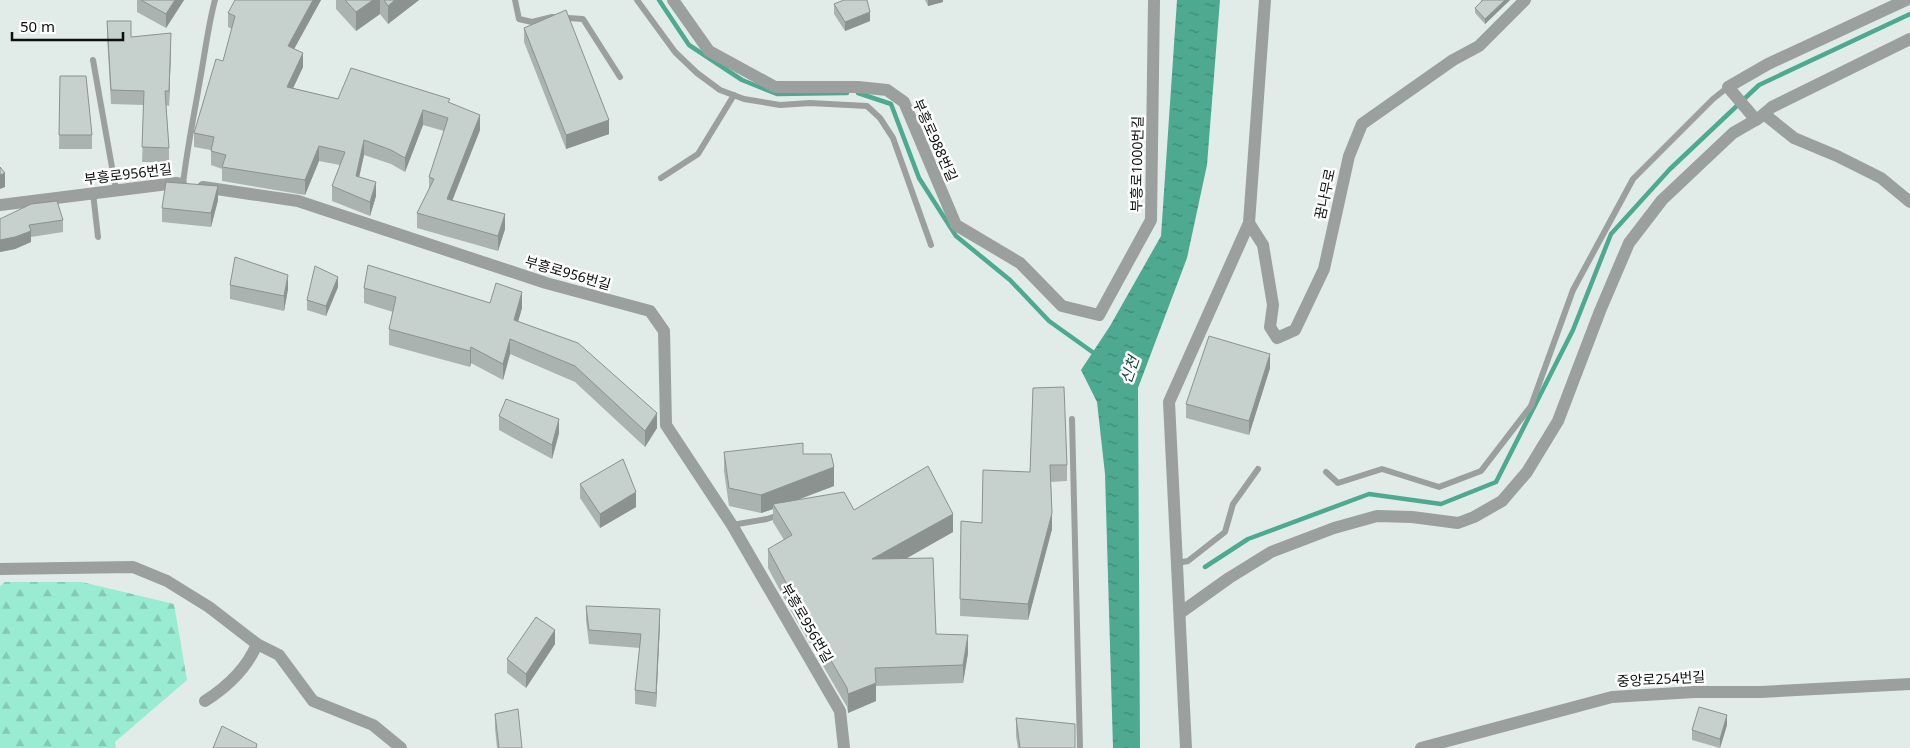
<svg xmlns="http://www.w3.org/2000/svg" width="1910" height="748" font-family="'Noto Sans','Noto Sans KR',sans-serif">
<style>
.forest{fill:url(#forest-firs)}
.water{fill:url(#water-ripples)}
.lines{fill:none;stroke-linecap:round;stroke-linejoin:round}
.stream{stroke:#4daa90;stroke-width:4.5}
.service{stroke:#9b9f9d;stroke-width:6}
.minor{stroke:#9b9f9d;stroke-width:12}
.wall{fill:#aab3af}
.shaded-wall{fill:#8b928f}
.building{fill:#c6d0cc;stroke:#8b928f}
.labels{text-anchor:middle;stroke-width:5;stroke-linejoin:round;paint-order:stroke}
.street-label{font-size:14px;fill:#0c0f0e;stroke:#fff}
.water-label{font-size:15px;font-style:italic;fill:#1b4439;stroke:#fff}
</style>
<defs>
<pattern id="forest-firs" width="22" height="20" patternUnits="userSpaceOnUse" patternTransform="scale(1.25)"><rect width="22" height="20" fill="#99ecd2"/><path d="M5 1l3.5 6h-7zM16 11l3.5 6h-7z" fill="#83c9b3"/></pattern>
<pattern id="water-ripples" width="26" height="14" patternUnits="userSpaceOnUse" patternTransform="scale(1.25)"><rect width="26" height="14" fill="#4daa90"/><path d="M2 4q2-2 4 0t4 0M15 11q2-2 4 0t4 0" fill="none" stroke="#3e8974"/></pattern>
</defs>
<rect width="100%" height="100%" fill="#e1ece8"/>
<path class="forest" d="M5,582H82L174,604L187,680L115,742L116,748H0V586Z"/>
<path class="water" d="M1177,0H1220L1207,165L1187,258L1138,388L1140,748H1113L1105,474L1097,402L1081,370L1110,326L1161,236Z"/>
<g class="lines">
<g class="stream">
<path d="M659,0L689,45L742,80L777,94L847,93"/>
<path d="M858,93L891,104L919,178L956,236L1010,280L1049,321L1098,356"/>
<path d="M1205,567L1248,539L1369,494L1441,504L1496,482L1573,330L1611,234L1670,169L1759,85L1910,14"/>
</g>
<g class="service">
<path d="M515,0L519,19L532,22L552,17L583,19L620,77"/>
<path d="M637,0L675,52L697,73L720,90L744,99L780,105L810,103L867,106L880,118L893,138L931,245"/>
<path d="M93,60L116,190"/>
<path d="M661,178L698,154L734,95"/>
<path d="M183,184C187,149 194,115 200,80C205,53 208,26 215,0"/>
<path d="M93,193L98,237"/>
<path d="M1072,419L1080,748"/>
<path d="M1326,472L1338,483L1382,469L1439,487L1481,471L1531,406L1573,290L1633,179L1713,99L1728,87"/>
<path d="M732,525L767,519L779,515"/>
<path d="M1177,563L1188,561L1225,532L1233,504L1258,469"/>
</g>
<g class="minor">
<path d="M673,0L709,51L775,87H858L887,90L904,102L956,225L1020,263L1062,306L1099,315L1151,220L1154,0"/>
<path d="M1764,114L1794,138L1837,156L1881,178L1910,202"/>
<path d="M1756,120L1728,87L1768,64L1906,0"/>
<path d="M203,187L298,201L546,283L650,311L664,331L666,425L732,525L840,711L844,748"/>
<path d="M0,205L176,183L181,184"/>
<path d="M1249,223L1263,245L1273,305L1270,327L1277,338L1295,330L1324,269L1349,156L1362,124L1453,60L1479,46L1525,0"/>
<path d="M0,569L133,567L167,581L209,607L257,644L279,655L313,701L373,725L401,748"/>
<path d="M1180,613L1229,578L1271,552L1334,528L1377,516L1412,517L1458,523L1474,517L1502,501L1527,472L1558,421L1600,311L1629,243L1662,200L1733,133L1759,118L1772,107L1910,39"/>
<path d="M205,701C227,687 247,668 257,644"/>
<path d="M1186,748L1169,402L1249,223L1265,0"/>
<path d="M1421,748L1612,697L1694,692H1760L1910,684"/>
</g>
</g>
<g class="wall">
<path d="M137,0H184L166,28L137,12Z"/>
<path d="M321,0L294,49L303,67L293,88L338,99L450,103L480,130L452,200L505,229L498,251L417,228V213L429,189V177L444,131L423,125L405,172L391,164L364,155L359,177L376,196L370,216L332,201V186L340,165L319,161L305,195L222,181V169L211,165V150L194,147V133L223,61L232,29L228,27V13Z"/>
<path d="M336,0H419L388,24L380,14L356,31L336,9Z"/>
<path d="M925,0H943V2L928,6Z"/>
<path d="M1480,0H1510L1485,24L1475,13V8L1482,1Z"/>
<path d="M834,4L870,21L845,31L834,14Z"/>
<path d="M107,21L131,37L171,47L169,106L166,105L169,148V162H142L144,105L111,104L107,36Z"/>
<path d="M524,28L609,134L566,149L524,42Z"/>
<path d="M60,76L92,135V149H59Z"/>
<path d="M218,200L211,227L162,222V208Z"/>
<path d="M0,219L63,220V232L31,237V242L15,249L0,252Z"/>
<path d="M230,285L288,289L284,311L230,299Z"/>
<path d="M338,287L326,316L307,310V300Z"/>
<path d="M364,288L490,303L522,308L518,321L657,428L645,447L575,382L510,354L503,380L471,363L470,367L389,345V329L393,312L364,303Z"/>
<path d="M1270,368L1249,435L1186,418V404Z"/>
<path d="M1033,388L1067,465V481L1051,482L1052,529L1028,620L960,616L961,521L982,523L1030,472Z"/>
<path d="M499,416L559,433L552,459L499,430Z"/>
<path d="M724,452L803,454L834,486L798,500L854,510L953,532L906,558L936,634L968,653L963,683L876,686V701L848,713L847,707L791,611L768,568V549L784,540L773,522V509L761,513L729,506L724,471Z"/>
<path d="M580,484L636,507L600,528L580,498Z"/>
<path d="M586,606L660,623L656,707L635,704V690L640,648L589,644L586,620Z"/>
<path d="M555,644L526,688L507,673V659Z"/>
<path d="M495,714L522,748H497L495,728Z"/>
<path d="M1016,718L1075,748H1018L1016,736Z"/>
<path d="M1727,725L1720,748L1692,740V730Z"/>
</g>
<g class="shaded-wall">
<path d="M175,0H184L166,28V14Z"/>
<path d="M313,0H321L288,60V46Z"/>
<path d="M373,0H380V14L356,31V12Z"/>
<path d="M395,0H419L388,24V6Z"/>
<path d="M928,0H943V2L928,6Z"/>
<path d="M1505,0H1510L1485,24V19Z"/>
<path d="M870,12V21L845,31V22Z"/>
<path d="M171,33V47L169,106V91Z"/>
<path d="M303,53V67L287,101V87Z"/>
<path d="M423,110V125L405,172V158Z"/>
<path d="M480,115V130L447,214V199Z"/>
<path d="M609,120V134L566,149V135Z"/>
<path d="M364,140V155L356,191V176Z"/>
<path d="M319,146V161L305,195V180Z"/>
<path d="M5,173V187L0,189V175Z"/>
<path d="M376,182V196L370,216V202Z"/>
<path d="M218,186V200L211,227V213Z"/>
<path d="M505,214V229L498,251V236Z"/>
<path d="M31,231V242L15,249L0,252V240Z"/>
<path d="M288,275V289L284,311V296Z"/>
<path d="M338,277V287L326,316V306Z"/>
<path d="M522,292V308L514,336V320Z"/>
<path d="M510,339V354L503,380V364Z"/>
<path d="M471,347V363L470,367V351Z"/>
<path d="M1270,354V368L1249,435V421Z"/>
<path d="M657,413V428L645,447V431Z"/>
<path d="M559,419V433L552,459V445Z"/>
<path d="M834,467V486L775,508L773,504V509L761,513V495Z"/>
<path d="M636,492V507L600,528V514Z"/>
<path d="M1052,513V529L1028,620V604Z"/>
<path d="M953,514V532L872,578V559Z"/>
<path d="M660,609V623L656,707V693Z"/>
<path d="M555,630V644L526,688V674Z"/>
<path d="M968,635V653L963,683V665Z"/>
<path d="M876,683V701L848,713V694Z"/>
<path d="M1727,715V725L1720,748V739Z"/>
</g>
<g class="building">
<path d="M141,0H175L166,14Z"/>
<path d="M235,0H313L288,46L303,53L287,87L338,99L351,68L450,99L448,102L480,115L447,199L505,214L498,236L417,213L434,179L429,177L448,118L423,110L405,158L391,150L364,140L356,176L376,182L370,202L332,186L345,152L319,146L305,180L222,167L226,155L211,151L214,137L194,133L216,59L223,61L235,16L228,13Z"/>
<path d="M345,0H373L356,12Z"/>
<path d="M384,0H395L388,6Z"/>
<path d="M844,0H867L870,12L845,22L834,4Z"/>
<path d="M1483,0H1505L1485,19L1475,8Z"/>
<path d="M566,10L609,120L566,135L524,28Z"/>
<path d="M107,21H131V37L171,33L169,91H165L169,148L142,147L144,91L111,90Z"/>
<path d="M60,76H86L92,135H59Z"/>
<path d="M0,167L5,173L0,175Z"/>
<path d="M166,182L218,186L211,213L162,208Z"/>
<path d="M57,201L63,220L29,225L31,231L15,237L0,240V219L31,204Z"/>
<path d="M235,257L288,275L284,296L230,285Z"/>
<path d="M368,265L490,303L496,283L522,292L514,320L578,343L657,413L645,431L575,366L510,339L503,364L471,347L470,351L389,329L396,297L364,288Z"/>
<path d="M315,266L338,277L326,306L307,300Z"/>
<path d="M1209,336L1270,354L1249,421L1186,404Z"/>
<path d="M1064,387L1067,465H1050L1052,513L1028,604L960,599L961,521L982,523L983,470L1030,472L1033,388Z"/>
<path d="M506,399L559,419L552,445L499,416Z"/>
<path d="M803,443V454H831L834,467L761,495L729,488L724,452Z"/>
<path d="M623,459L636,492L600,514L580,484Z"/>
<path d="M928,466L953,514L872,559L933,558L936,634L968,635L963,665L875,668L876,683L848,694L847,688L791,592L768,549L792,535L773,504L844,492L854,510Z"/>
<path d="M586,606L660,609L656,693L635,690L641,634L589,630Z"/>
<path d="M536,617L555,630L526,674L507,659Z"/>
<path d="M1699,707L1727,715L1720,739L1692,730Z"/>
<path d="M518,709L522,748H499L495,714Z"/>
<path d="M1016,718L1075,724V748H1020Z"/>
<path d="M222,726L257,744L256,748H213Z"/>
</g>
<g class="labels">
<g class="street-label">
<text transform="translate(935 140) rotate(66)" y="5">부흥로988번길</text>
<text transform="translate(1137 164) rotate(-89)" y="5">부흥로1000번길</text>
<text transform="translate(128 174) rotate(-7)" y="5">부흥로956번길</text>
<text transform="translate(1325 194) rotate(-78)" y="5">꿈나무로</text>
<text transform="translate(568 273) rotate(16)" y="5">부흥로956번길</text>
<text transform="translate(807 623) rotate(60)" y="5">부흥로956번길</text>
<text transform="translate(1661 679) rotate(-3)" y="5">중앙로254번길</text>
</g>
<g class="water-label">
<text transform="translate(1130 370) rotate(-71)" y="5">신천</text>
</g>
</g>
<path d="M12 32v8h111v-8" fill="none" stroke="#0c0f0e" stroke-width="2.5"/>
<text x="20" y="32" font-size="15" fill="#0c0f0e" stroke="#ffffff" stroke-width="4" paint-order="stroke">50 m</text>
</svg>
